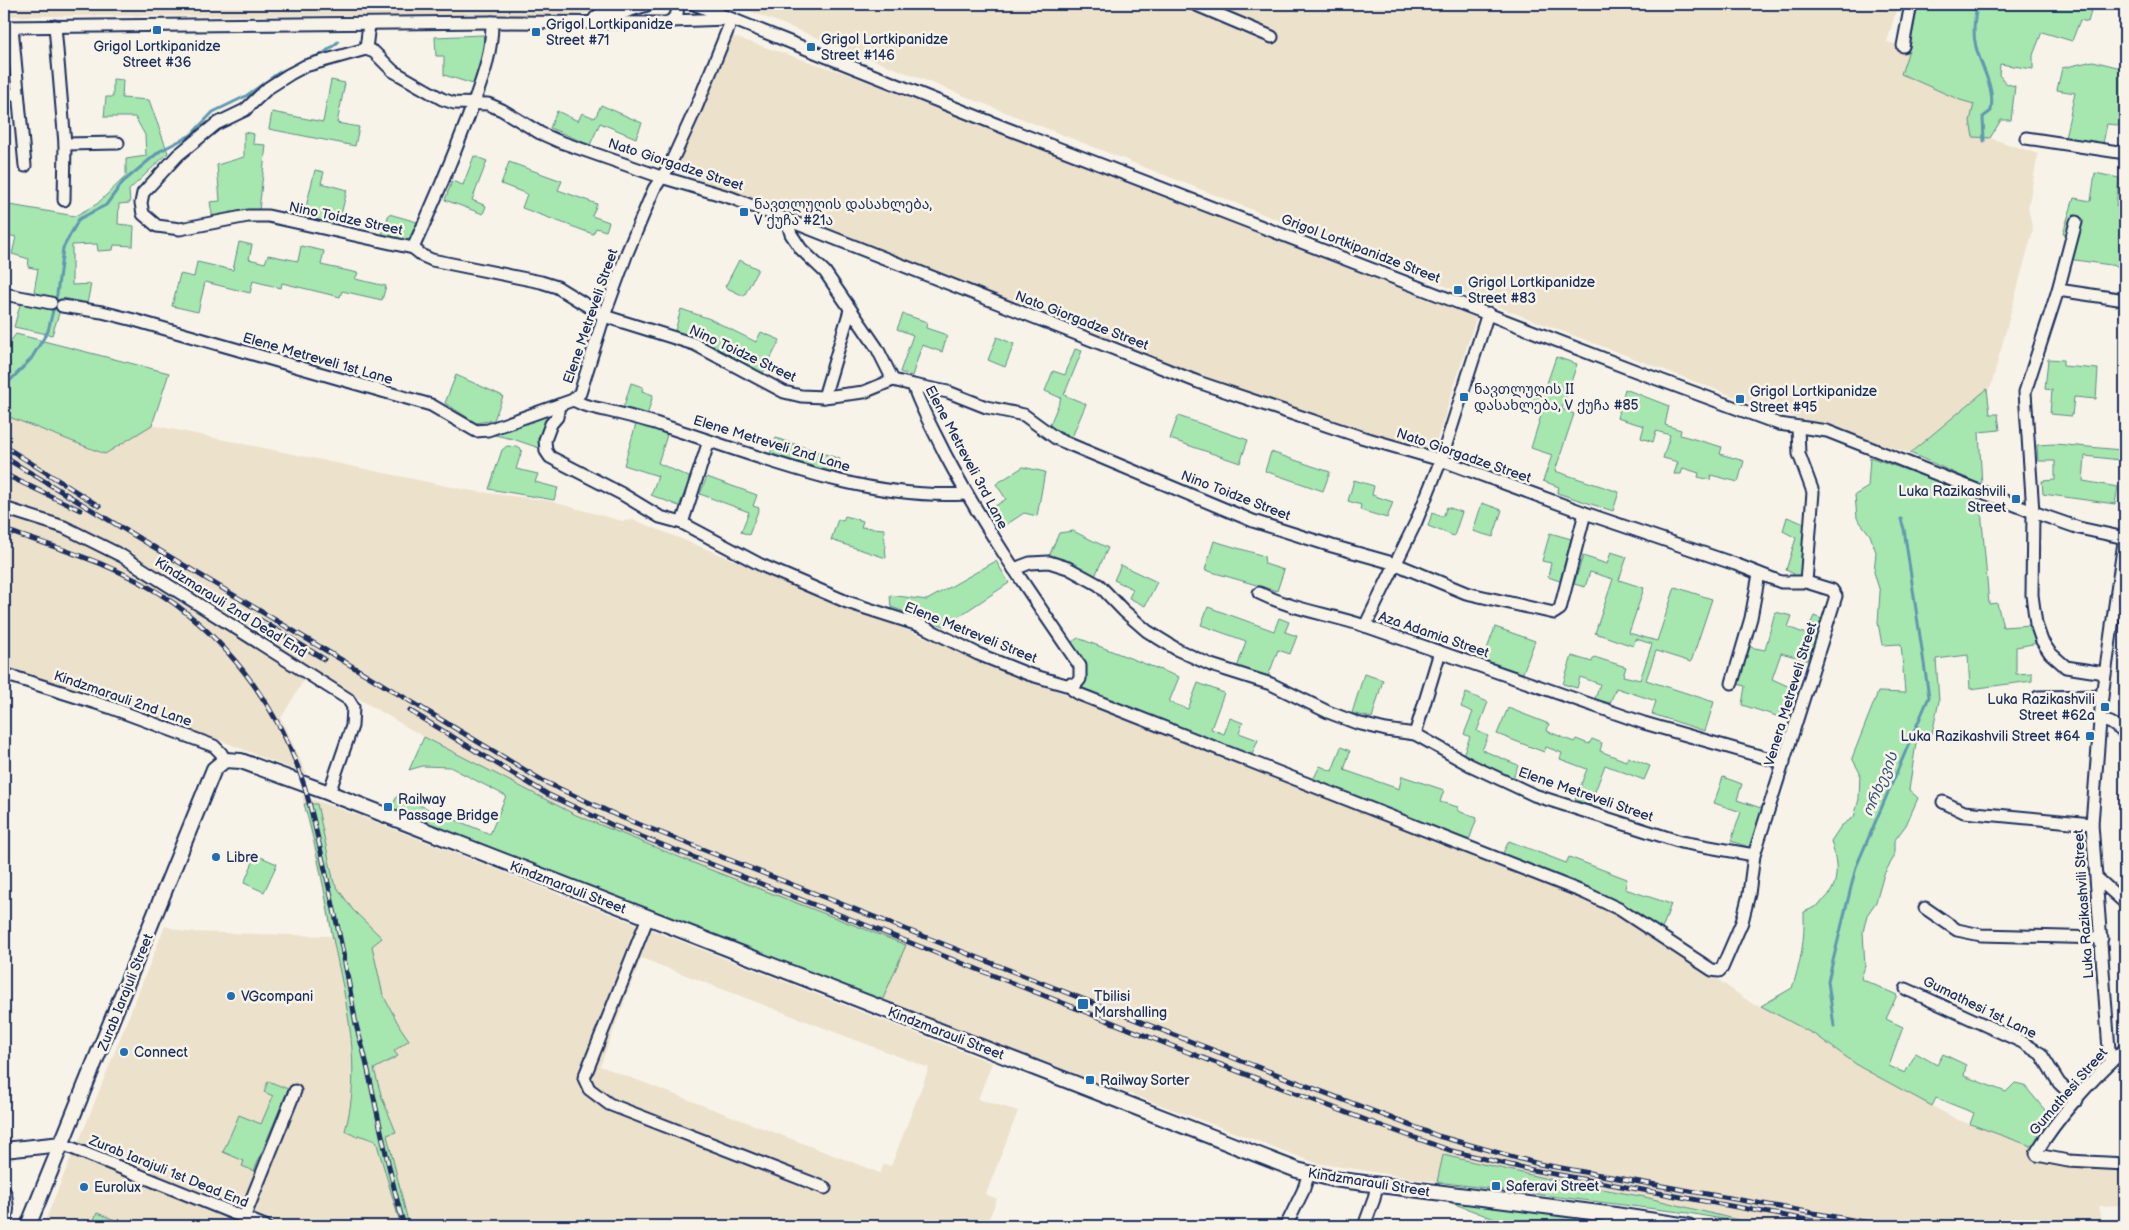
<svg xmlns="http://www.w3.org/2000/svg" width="2129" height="1230" font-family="'Balsamiq Sans','Noto Sans Georgian',sans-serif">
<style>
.built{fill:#ece1cb;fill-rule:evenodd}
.green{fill:#a6e6af;stroke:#608a86}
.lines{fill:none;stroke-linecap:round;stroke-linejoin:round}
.stream{stroke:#6099b0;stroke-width:3}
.minor-casing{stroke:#1b2f5e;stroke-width:15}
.major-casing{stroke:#1b2f5e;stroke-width:18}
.minor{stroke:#f7f3e8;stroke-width:11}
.major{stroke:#f7f3e8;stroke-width:14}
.rail-casing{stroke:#1b2f5e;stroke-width:5}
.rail{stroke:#f7f3e8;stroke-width:3;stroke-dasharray:9;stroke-linecap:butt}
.poi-dot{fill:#1f6fb2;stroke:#f7f3e8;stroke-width:2}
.labels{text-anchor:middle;stroke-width:5;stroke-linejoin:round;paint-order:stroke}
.poi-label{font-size:14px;fill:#1b2f5e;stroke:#f7f3e8;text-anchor:start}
.street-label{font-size:14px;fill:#1b2f5e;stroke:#f7f3e8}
.water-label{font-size:15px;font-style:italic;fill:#325279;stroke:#f7f3e8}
</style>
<rect width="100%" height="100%" fill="#f7f3e8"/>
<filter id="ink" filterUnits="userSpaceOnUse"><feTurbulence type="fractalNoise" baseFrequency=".02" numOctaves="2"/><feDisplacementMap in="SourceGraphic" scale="10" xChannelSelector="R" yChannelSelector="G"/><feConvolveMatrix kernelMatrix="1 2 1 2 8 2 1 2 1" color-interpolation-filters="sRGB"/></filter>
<g filter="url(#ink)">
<g class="built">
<path d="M4,4H604L593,12L578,15L4,16Z"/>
<path d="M732,4H1171L1203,16L1207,7L1198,4H1898L1887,42L1910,48L1901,74L1960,100L1975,104L1970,121L1973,137L1990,138L2038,154L2028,208L2033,230L1991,386L1910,453L1757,405L1488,303Z"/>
<path d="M731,36L847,74L1476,318L1433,452L1354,429L1187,371L675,170Z"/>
<path d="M4,415L105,454L152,425L466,490L549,501L622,521L634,520L1078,699L1594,902L1674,949L1754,1005L1761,1006L1817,1036L1860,1067L1958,1120L2034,1147L2074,1155L2125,1158V1205L2099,1206L2103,1226H1762L1645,1197L1544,1178L1443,1155L1437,1182L1316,1163L882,1001L905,945L711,870L576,815L424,737L310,670L281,718L307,775L227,743L106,701L4,670Z"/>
<path d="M302,796L357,815L992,1063L978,1099L1018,1111L986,1194L997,1199L986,1226H286L78,1144L165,926L185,932L331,936L323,890ZM641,958L929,1068L891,1166L884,1164L880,1173L600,1066Z"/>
<path d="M72,1155L251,1226H43Z"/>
</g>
<g class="green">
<path d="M1918,4H2093L2088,22L2080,20L2072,41L2042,32L2033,55V69L2000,64L1999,75L2007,84L2015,86L2011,120H2001L1990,138L1973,137L1970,121L1974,104L1960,100L1901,74L1910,47Z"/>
<path d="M483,35L485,48L473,84L444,75V56H436L435,37Z"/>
<path d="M2093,61L2125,69V126L2107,124L2102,148L2064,142L2075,93L2057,90L2062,68Z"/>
<path d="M113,79L123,80L122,98L149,100L168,153L129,190L130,203L119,204L118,224L134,226L133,246L114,245L113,250L98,251L97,244L72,245V285L91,284L87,304L64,298L52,335L14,327L21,301L32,303L38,269L28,267L29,259L12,254L16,237L4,234V204L75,216L97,204L126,176V159L146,156L145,135L135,117H104L106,97H113Z"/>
<path d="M331,80L345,83L337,123L359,127L355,146L269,129L272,112L323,122Z"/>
<path d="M601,105L642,123L636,138L600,123L590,145L550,128L557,111L578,121L582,113L595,118Z"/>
<path d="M244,132L254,134L253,144L266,145L259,211L213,220L210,202L220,201L217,165L244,157Z"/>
<path d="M474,156L487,161L472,200L486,206L483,214L445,200L452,181L463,185Z"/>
<path d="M509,162L562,181L558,190L597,204L592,216L609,222L606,231L596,228L593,234L522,208L527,194L501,184Z"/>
<path d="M315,170L324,172L321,183L347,190L338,227L303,219Z"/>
<path d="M2095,173L2119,178L2116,206L2125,207V267L2068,259L2069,235L2063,233L2074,198L2091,201Z"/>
<path d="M389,214L417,222L408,242L382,235Z"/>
<path d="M239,242L252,245L249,259L265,263L268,255L298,261L301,246L324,251L321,265L358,273L355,279L386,286L382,300L342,291L340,297L282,283L281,288L253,281L250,293L205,282L198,312L172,306L180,274L194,277L197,262L233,270Z"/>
<path d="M739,260L758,269L744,296L725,287Z"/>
<path d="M681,309L710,319L756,342L761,332L780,340L762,375L705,343L675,331Z"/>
<path d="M903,314L927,322L926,328L947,335L942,352L922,345L912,376L900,372L913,335L897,329Z"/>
<path d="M16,334L169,373L152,425L105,454L4,415V349Z"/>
<path d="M997,337L1014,344L1005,367L988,360Z"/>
<path d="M1075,349L1082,351L1064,395L1086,404L1072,437L1049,427L1061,398L1045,391L1053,371L1065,375Z"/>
<path d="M1556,357L1577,364L1562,409L1574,414L1555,471L1619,492L1613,511L1557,493L1559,487L1543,481L1552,455L1531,448L1544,406L1529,401L1532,392L1543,395Z"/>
<path d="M2048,359L2063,360V366L2098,369L2096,399L2074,397L2072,416L2050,414L2052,390L2045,389Z"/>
<path d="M456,375L503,396L494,420L476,423L445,403Z"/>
<path d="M631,383L643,387L642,391L653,395L647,416L623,409Z"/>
<path d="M1625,389L1669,406L1665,425L1681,430L1680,435L1722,447L1720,454L1744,461L1738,482L1711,475L1710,480L1698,477L1699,473L1683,468L1681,474H1674L1678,462L1663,458L1670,435L1656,431L1653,442L1641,438L1644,426L1617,418Z"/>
<path d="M1987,389L1990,414H1998L2000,430L1979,432L1982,485L1910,453Z"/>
<path d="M553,411L555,413L542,449L513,439L490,434Z"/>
<path d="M1178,416L1248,440L1240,463L1170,439Z"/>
<path d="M636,424L668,432L658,463L691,478L679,506L651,495L658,476L624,465Z"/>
<path d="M776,438L840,459L834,476L770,454Z"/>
<path d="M2055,444L2122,450L2120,460L2085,456L2083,481L2118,487L2115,504L2043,494L2042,481L2055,480V461H2038L2037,445Z"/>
<path d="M507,446L517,447L522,450L516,469L538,474L535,482L558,488L554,500L489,489L502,450Z"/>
<path d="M1271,452L1330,472L1323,491L1265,471Z"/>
<path d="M1870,457L1980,497L1989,604L1997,603L2003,627L2031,625L2038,643L2016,647V674L2032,673V681L1970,689L1968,655L1936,659L1939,701L1932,734L1916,743L1909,790L1918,798L1906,825L1894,841V857L1884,874L1876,902L1867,915L1863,932L1865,966L1861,979L1897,995L1886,1019L1903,1027L1889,1066L1905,1073L1916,1053L1937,1065L1943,1054L1966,1065L1964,1076L2006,1092L2015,1083L2024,1085L2054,1121L2034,1147L1970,1124L1974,1113L1936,1098L1932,1106L1860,1067L1817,1036L1761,1006L1792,988C1801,962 1805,939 1804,912C1839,898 1841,874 1831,841L1841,826L1854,817L1859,799L1860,773L1852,758L1878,692L1905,693L1901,644L1882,645L1878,623L1880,592L1874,572L1876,552L1870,535L1857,518L1855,495L1868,487Z"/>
<path d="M1023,467L1045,472L1037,516L1024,513L998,530L986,512L1006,499L996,484Z"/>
<path d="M707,477L757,495L753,506L759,508L749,535L741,532L749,512L700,494Z"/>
<path d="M1354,480L1374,486L1372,495L1393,502L1387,518L1360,510L1361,505L1348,501Z"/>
<path d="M1482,503L1502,510L1493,537L1473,531Z"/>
<path d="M1447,507L1462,512L1454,536L1428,526L1432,513L1443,517Z"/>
<path d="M845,516L863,521L861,527L884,529L886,558L831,540L838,519L843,521Z"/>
<path d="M1787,517L1805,524L1802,573L1798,578L1792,579L1794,574L1786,570L1796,538L1783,531Z"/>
<path d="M1073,531L1108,548L1095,576L1088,575L1062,559L1049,556L1059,533Z"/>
<path d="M1550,533L1571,539L1560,581L1548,577L1551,563L1542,561Z"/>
<path d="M1214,541L1264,556L1265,564L1284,570L1277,591L1205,570Z"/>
<path d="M1611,552L1627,557L1619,580L1644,588L1629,633L1657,641L1675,587L1712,599L1691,662L1656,651L1646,680L1714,702L1705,731L1652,714L1656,701L1616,688L1610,703L1595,699L1600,684L1580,677L1577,688L1563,684L1572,656L1592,662L1594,657L1626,667L1623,676L1640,680L1652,644L1636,639L1633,646L1595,633L1613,579L1590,572L1585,587L1574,584L1583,556L1607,564Z"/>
<path d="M996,561L1009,583L944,626L891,607L890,595L927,600Z"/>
<path d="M1121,565L1157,582L1145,606L1129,598L1133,589L1114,580Z"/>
<path d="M1208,607L1274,631L1279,618L1289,622L1285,632L1297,636L1290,654L1278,650L1267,679L1237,668L1246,641L1201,625Z"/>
<path d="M1775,612L1792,616L1788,627L1806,634L1814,616L1824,620L1810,661L1781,653L1772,679L1801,692L1792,721L1742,705L1745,686L1737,684L1750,647L1765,650Z"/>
<path d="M1495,627L1535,641L1522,675L1483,660Z"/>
<path d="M1078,638L1179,677L1169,702L1188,709L1198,683L1224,693L1211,729L1224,734L1230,718L1243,723L1239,733L1258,740L1251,757L1082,692L1078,687C1096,675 1078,656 1069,644Z"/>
<path d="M1364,674L1383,680L1372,718L1352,713Z"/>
<path d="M1466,693L1488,702L1477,731L1488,736L1482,750L1518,765L1513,778L1462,757L1470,737L1464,734L1473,712L1461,707Z"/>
<path d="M1508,708L1549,724L1547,731L1574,742L1576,739L1589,744L1592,739L1602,743L1600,751L1626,761L1628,757L1650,766L1644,780L1605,765L1590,805L1575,800L1587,769L1560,759L1562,753L1546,747L1544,752L1497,734Z"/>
<path d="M424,737L576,815L711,870L906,945L882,1001L391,809L397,796L490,834L506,796L450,767L422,766L409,770Z"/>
<path d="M1341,747L1350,751L1344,770L1399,789L1402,776L1444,790L1440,802L1458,807V811L1477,818L1468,843L1312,782L1320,766L1332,771Z"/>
<path d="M1723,777L1742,784L1737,800L1764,809L1751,848L1731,841L1741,812L1714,803Z"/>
<path d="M304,804H317L334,883L353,910L382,938L372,946L383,995L400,1027L409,1040L394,1051L398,1056L374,1069L382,1098L396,1132L387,1135L409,1226H401L376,1141L358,1135L357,1137L345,1131C363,1067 346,1002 333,939C325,893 317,848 304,804Z"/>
<path d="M1509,841L1566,863L1569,857L1627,879L1625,889L1671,904L1661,932L1502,855Z"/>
<path d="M256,855L277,864L264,892L244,883Z"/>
<path d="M268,1081L288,1089L254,1171L242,1166L244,1161L223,1152L239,1115L261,1124L273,1096L264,1092Z"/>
<path d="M1443,1155L1544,1178L1645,1197L1762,1226L1688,1213L1437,1182Z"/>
<path d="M1444,1200L1597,1220L1605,1222L1607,1226H1513Z"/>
<path d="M97,1213L131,1226H91Z"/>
</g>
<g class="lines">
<g class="stream">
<path d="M1977,4C1975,18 1972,32 1976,47C1982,70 1995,86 1991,111L1983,117L1984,141"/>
<path d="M4,387L31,359L48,331L57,294L63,248L79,219L106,205L123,182L160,151L191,135L213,112L246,96L280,72L324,53L338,42"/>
<path d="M1834,1026L1828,981L1856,867L1929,697L1904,529L1901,519"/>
</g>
<g class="minor-casing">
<g id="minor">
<path d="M694,4L1003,127L1633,370L1779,424L1827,431L2033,512L2079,528L2125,538"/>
<path d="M1194,4L1272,37"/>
<path d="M595,18L612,4"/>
<path d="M599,20L647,5"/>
<path d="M671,21L677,14L678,4"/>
<path d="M369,24L366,49L305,66L290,74L268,88L245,110L216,124L178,155L143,193L141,203L143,214L157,226L180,229L248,216H268L413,248L423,256L432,260L541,282L557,287L604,316L694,344L784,392L801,396L824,397L864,392L893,380"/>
<path d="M55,26L65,144L64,200"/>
<path d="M4,27L492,22L665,23L671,21L728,19"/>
<path d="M12,27L25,166"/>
<path d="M1903,46L1911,4"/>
<path d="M366,49L374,52L393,71L442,99L454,103L488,104L502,110L540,133L558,141L661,177L732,198L1198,382L1361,437L1441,460L1585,513L1735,564L1781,582H1806"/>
<path d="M4,96L17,94"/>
<path d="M2026,138L2125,153"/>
<path d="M65,144L118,143"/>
<path d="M2076,222L2058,290L2025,392L2033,512L2032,595L2036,624L2042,641L2050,653L2066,667L2104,673"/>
<path d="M413,248C433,205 451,162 468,118C480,85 492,58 492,22"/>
<path d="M2058,290L2125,300"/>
<path d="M4,294L51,303"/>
<path d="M62,306L102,312L134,320L431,405L476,431L488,430L573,400L580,393L604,316L627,253L654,189L670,165L696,108L732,19"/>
<path d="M913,385L948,392L986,407L1024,415L1057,439L1253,521L1332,546L1396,564L1466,593L1554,613L1560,609L1585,513"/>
<path d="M824,397L850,310"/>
<path d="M573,400L584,405C611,412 638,417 664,426C762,457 862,500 966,494"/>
<path d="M559,405L557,417L551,424L545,440L546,451L550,457L622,494L660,517L682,523L761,565L847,602L922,626L978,654L1028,674L1066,685L1076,684L1080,679V666C1032,596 984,528 945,454C934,431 921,409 913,385L893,380L877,348L825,272L801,249L791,234L787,221"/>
<path d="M4,508L64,527L122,556L348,699L353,707L352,726L329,793"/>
<path d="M682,523L709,441"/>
<path d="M1014,569L1030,563L1049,562L1068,568L1099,585L1124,611L1147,631L1178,650L1211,665L1271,684L1328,712L1357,723L1386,730L1415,734L1470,765L1534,795L1681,842L1754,855"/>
<path d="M1259,593C1294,610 1329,614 1365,626L1644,723L1784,763"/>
<path d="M1365,626L1416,522L1441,460L1488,313"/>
<path d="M4,674L109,707L214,746L221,753L225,760"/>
<path d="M1732,683L1751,618L1759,574"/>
<path d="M1070,684L1073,690L1079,694L1585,893L1619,909L1712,970L1719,971L1722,968L1742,922L1749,894L1754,855L1836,596L1832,590L1806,582L1813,492L1799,454L1798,427"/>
<path d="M2038,697L2102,696"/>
<path d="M2099,719L2111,723L2125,733"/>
<path d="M1415,734L1440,652"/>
<path d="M1943,802L1964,812L2092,824"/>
<path d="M2097,878L2125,903"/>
<path d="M1925,908L1957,930L1981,935L2102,938"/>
<path d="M648,917L584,1078L589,1089L609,1104L825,1188"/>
<path d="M1906,989L2022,1042L2041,1054L2059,1083L2077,1100"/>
<path d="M2125,1049C2094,1076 2057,1118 2036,1153L2037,1155L2068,1161L2125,1164"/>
<path d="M2110,1063L2092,824L2102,696L2125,535"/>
<path d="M62,1144L265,1226"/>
<path d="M244,1218L295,1091"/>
<path d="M1286,1226L1303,1191L1309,1173"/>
<path d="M1364,1226L1374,1199L1377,1184"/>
</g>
</g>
<g class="major-casing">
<g id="major">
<path d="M4,1150L62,1144"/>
<path d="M4,1194L6,1209L4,1222"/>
<path d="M28,1226L214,769L225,760L241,761L329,793L1297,1170L1333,1179L1615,1215L1688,1226"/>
</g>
</g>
<use href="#minor" class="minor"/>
<use href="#major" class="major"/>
<g class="rail-casing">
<g id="rail">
<path d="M4,446L99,506"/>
<path d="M4,457L543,781L618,816L1192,1042L1438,1136L1539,1164L1886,1226"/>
<path d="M4,474L80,510"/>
<path d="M4,530C62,549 124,567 175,604C234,648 282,714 304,785C313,814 319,844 326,874C337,922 347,970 355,1019C357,1032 362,1044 365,1057C378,1114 388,1170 404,1226"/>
<path d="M260,620L324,659"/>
<path d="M410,711L547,794L612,825L1177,1048L1379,1125L1452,1151L1527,1169L1841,1226"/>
</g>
</g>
<use href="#rail" class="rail"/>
</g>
</g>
<g class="poi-dot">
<rect x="152" y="25" width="10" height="10" rx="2.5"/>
<rect x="531" y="27" width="10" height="10" rx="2.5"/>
<rect x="806" y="42" width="10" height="10" rx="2.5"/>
<rect x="739" y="207" width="10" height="10" rx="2.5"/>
<rect x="1453" y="285" width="10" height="10" rx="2.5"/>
<rect x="1459" y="392" width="10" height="10" rx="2.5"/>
<rect x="1735" y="394" width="10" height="10" rx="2.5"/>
<rect x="2011" y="494" width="10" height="10" rx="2.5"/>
<rect x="2100" y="702" width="10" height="10" rx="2.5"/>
<rect x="2085" y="731" width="10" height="10" rx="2.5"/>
<rect x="383" y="802" width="10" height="10" rx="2.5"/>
<circle cx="216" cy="857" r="5"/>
<circle cx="231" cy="996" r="5"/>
<rect x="1077" y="998" width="12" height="12" rx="2.5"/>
<circle cx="124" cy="1052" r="5"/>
<rect x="1085" y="1075" width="10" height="10" rx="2.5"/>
<rect x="1491" y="1181" width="10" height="10" rx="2.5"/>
<circle cx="84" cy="1187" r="5"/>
</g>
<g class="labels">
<g class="poi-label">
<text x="546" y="29">Grigol Lortkipanidze<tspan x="546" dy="16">Street #71</tspan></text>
<text x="821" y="44">Grigol Lortkipanidze<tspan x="821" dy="16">Street #146</tspan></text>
<text x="157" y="51" text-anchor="middle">Grigol Lortkipanidze<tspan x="157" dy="16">Street #36</tspan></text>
<text x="754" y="209">ნავთლუღის დასახლება,<tspan x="754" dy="16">V ქუჩა #21ა</tspan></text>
<text x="1468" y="287">Grigol Lortkipanidze<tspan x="1468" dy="16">Street #83</tspan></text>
<text x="1474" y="394">ნავთლუღის II<tspan x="1474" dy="16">დასახლება, V ქუჩა #85</tspan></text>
<text x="1750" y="396">Grigol Lortkipanidze<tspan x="1750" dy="16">Street #95</tspan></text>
<text x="2006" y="496" text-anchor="end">Luka Razikashvili<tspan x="2006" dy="16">Street</tspan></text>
<text x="2095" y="704" text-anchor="end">Luka Razikashvili<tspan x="2095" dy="16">Street #62a</tspan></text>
<text x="2080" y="741" text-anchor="end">Luka Razikashvili Street #64</text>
<text x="398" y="804">Railway<tspan x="398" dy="16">Passage Bridge</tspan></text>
<text x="226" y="862">Libre</text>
<text x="241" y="1001">VGcompani</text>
<text x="1094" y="1001">Tbilisi<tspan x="1094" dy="16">Marshalling</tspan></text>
<text x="134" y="1057">Connect</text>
<text x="1100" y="1085">Railway Sorter</text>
<text x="1506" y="1191">Saferavi Street</text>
<text x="94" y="1192">Eurolux</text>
</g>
<g class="street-label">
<text transform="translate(676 164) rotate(18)" y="5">Nato Giorgadze Street</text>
<text transform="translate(346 218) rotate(12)" y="5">Nino Toidze Street</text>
<text transform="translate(1361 248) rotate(21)" y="5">Grigol Lortkipanidze Street</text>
<text transform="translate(590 316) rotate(-71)" y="5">Elene Metreveli Street</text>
<text transform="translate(1082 320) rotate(21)" y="5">Nato Giorgadze Street</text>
<text transform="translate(743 353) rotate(25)" y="5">Nino Toidze Street</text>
<text transform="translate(318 358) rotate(16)" y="5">Elene Metreveli 1st Lane</text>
<text transform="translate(772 443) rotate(17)" y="5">Elene Metreveli 2nd Lane</text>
<text transform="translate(1464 455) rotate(19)" y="5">Nato Giorgadze Street</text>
<text transform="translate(967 457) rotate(62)" y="5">Elene Metreveli 3rd Lane</text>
<text transform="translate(1236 495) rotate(21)" y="5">Nino Toidze Street</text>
<text transform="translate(231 607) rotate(32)" y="5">Kindzmarauli 2nd Dead End</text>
<text transform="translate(971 632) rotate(22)" y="5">Elene Metreveli Street</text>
<text transform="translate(1434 634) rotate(19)" y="5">Aza Adamia Street</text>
<text transform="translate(1790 694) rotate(-73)" y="5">Venera Metreveli Street</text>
<text transform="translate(123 698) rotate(19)" y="5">Kindzmarauli 2nd Lane</text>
<text transform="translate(1586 794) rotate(19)" y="5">Elene Metreveli Street</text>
<text transform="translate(568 887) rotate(21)" y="5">Kindzmarauli Street</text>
<text transform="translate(2083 904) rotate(-94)" y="5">Luka Razikashvili Street</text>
<text transform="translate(125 992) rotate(-68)" y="5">Zurab Iarajuli Street</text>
<text transform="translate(1980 1007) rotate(26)" y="5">Gumathesi 1st Lane</text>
<text transform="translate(946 1033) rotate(21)" y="5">Kindzmarauli Street</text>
<text transform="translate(2068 1091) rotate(-49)" y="5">Gumathesi Street</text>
<text transform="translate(169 1171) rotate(22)" y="5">Zurab Iarajuli 1st Dead End</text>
<text transform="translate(1369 1182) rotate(9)" y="5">Kindzmarauli Street</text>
</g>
<g class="water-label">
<text transform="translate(1880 784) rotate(-67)" y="5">ორხევის</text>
</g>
</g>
<rect width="2129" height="1230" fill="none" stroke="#f7f3e8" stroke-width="20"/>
<rect x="10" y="10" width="2109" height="1210" fill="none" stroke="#1b2f5e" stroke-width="2" filter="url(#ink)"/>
</svg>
